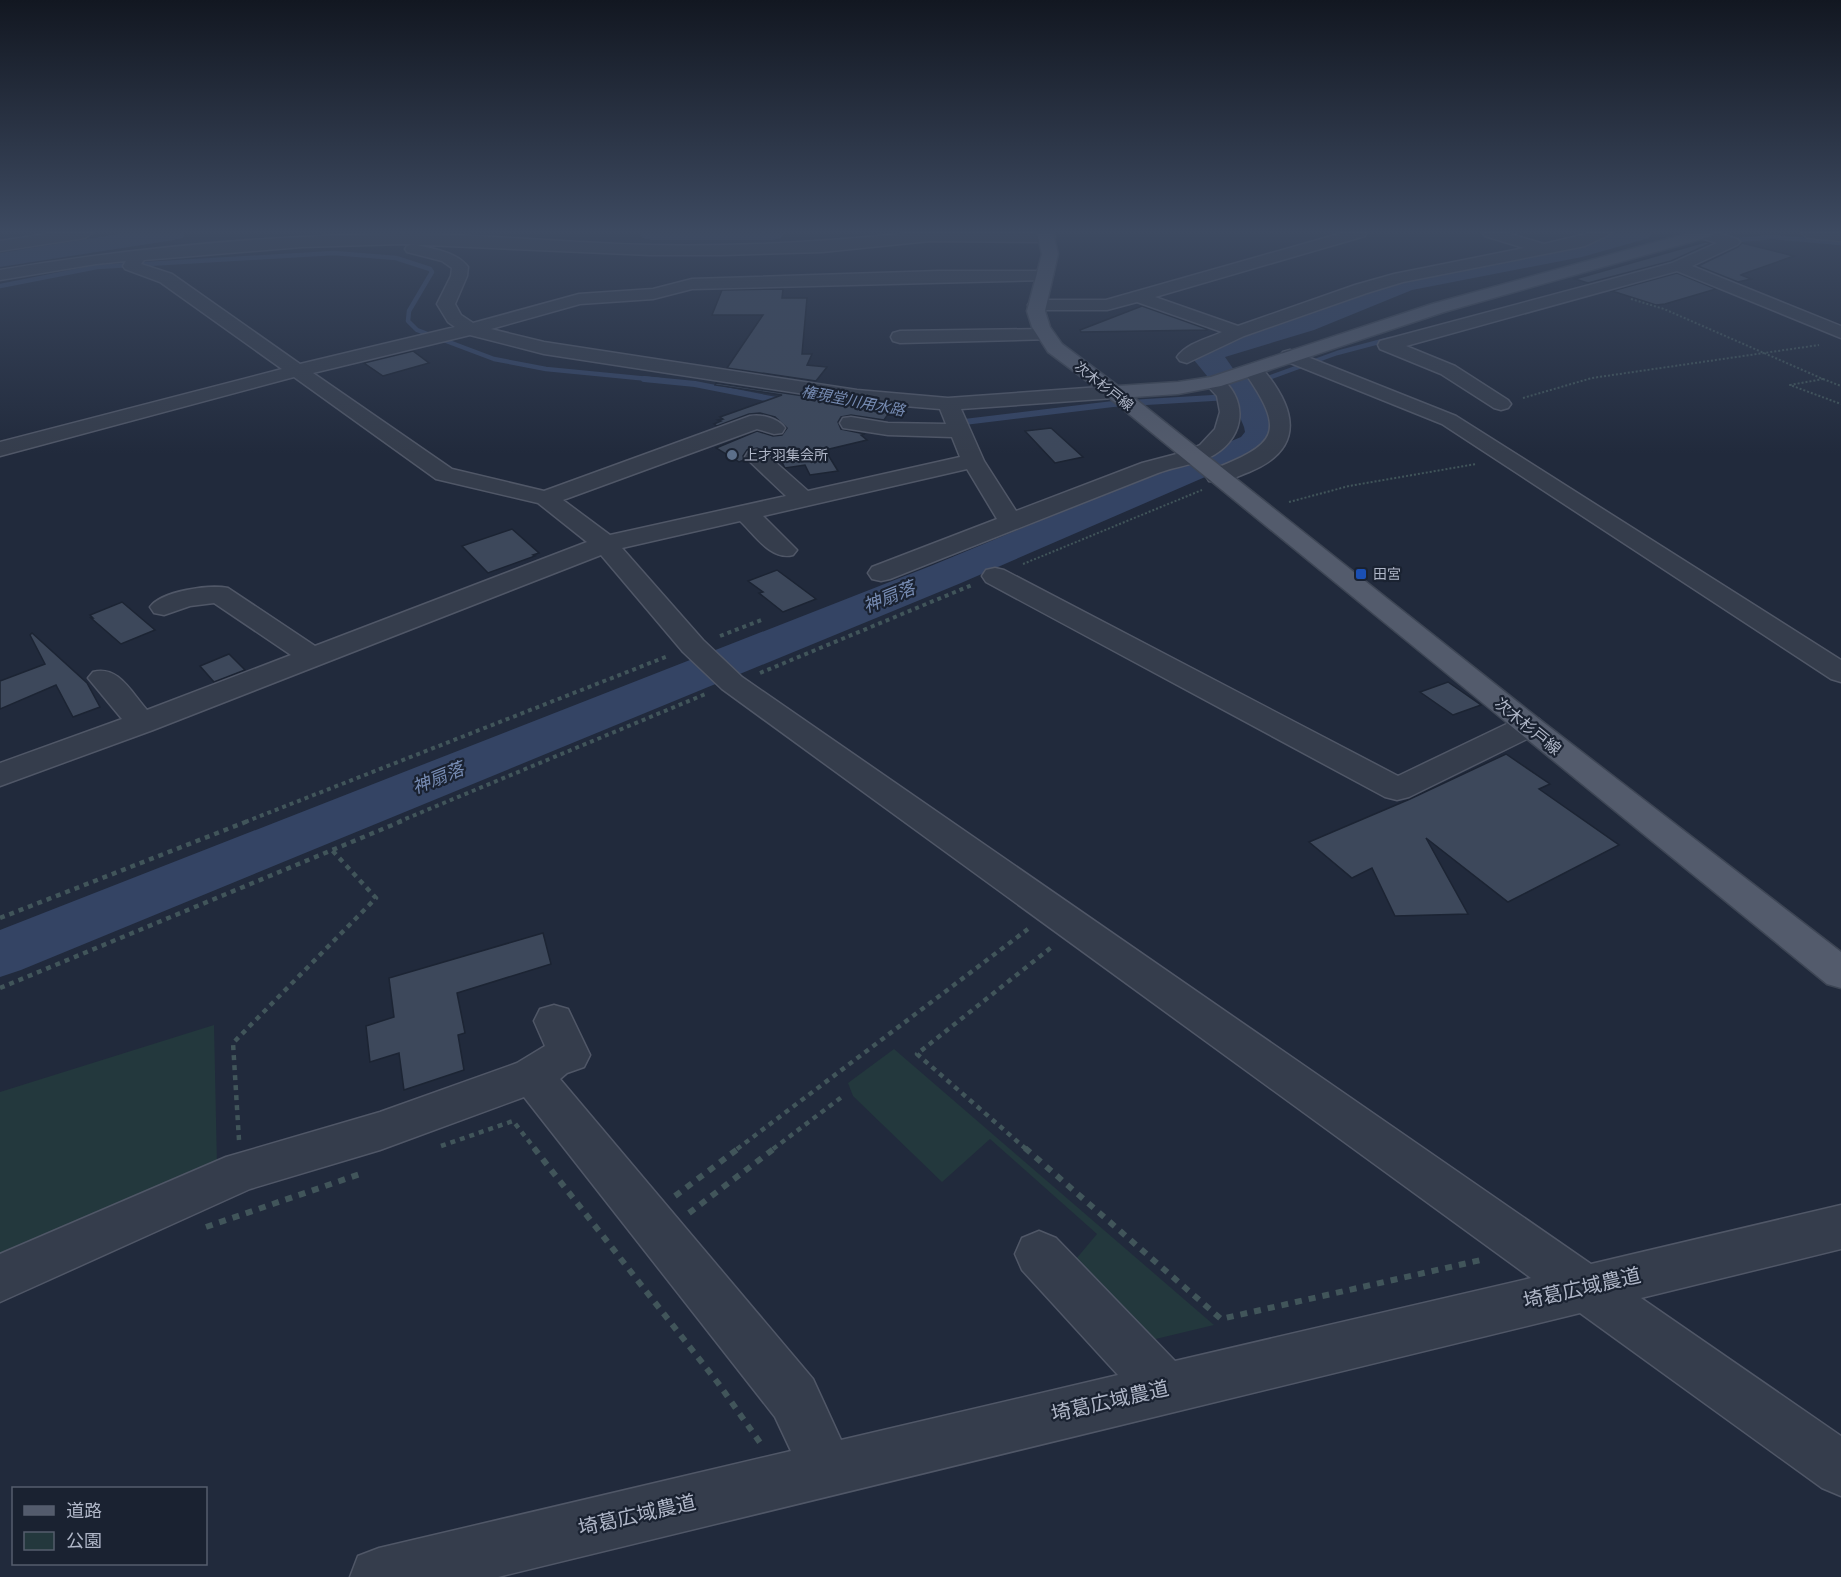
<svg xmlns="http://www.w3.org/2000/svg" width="1841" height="1577" font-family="'Fira Sans','Noto Sans JP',sans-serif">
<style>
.green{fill:#23383d}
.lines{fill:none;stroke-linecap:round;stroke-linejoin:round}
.stream-far1{stroke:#344464;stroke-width:4.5}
.stream{stroke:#344464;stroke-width:6}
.river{fill:#344464;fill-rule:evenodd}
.building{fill:#3d485b;stroke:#1c2433;stroke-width:1.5}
.minor-casing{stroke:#505767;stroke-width:3}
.major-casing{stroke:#3e4655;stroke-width:3}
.path-far3{stroke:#41555a;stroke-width:2;stroke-dasharray:2 2;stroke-linecap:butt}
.path-far2{stroke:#41555a;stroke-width:4;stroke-dasharray:4 4;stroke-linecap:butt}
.path-far1{stroke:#41555a;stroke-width:4.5;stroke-dasharray:5 5;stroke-linecap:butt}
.path{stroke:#41555a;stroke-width:6;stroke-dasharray:7 7;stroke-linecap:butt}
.minor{fill:#353d4c;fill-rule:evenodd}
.major{fill:#535b6c;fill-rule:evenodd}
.service-dot{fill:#5c6f8a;stroke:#1a2231;stroke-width:2}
.transit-dot{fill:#1a4fb4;stroke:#1a2231;stroke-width:2}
.labels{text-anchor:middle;stroke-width:4.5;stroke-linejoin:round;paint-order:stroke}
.far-street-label{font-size:14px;fill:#b0b7c8;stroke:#1a2231}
.far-poi-label{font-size:14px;fill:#b0b7c8;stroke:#1a2231;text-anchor:start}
.far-water-label{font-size:15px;font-style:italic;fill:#768bb2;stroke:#1a2231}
.street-label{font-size:16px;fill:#b0b7c8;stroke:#1a2231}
.water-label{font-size:18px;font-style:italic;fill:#768bb2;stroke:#1a2231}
.near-street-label{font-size:20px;fill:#b0b7c8;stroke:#1a2231}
</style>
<rect width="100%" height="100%" fill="#212a3c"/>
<g class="green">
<path d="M214,1025L217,1166L0,1265V1092Z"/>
<path d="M894,1049L1214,1325L1139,1343L1071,1265L1097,1234L990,1139L942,1182L853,1096L848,1083Z"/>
</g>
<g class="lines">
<g class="stream-far1">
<path d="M1643,272L1715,242L1772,237L1841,243"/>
<path d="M0,286L97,267L334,253L396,258L430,269L432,272L409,311L408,321L417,330L494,359L546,369L659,380"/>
<path d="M1263,380L1337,353L1390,339"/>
</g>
<g class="stream">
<path d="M644,379L695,384L781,401"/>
<path d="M956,423L1113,404L1229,397L1243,388L1267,379"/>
</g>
<g class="river">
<path d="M125,233H185L182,238L174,240L0,267V253Z"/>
<path d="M640,233H784L781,238L773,240H651L643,238Z"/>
<path d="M1614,233H1652L1649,238L1582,257L1412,290L1314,330L1225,357L1234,370L1254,381L1278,427L1279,434L1265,451L961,583L21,970L0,977V930L933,565L1241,437L1245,432L1244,427L1230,393L1212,382L1194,360L1201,346L1211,341L1294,318L1396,278L1579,243Z"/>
</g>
</g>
<g class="building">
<path d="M1705,242L1711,243L1671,261L1588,283L1575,279Z"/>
<path d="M1742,243L1794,256L1743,274L1741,275L1751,279L1738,282L1698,266L1738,247Z"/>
<path d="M1677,273L1716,289L1665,304L1656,305L1612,291Z"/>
<path d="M783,289L782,298H807L802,354H812L807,365L827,367L816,381L727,368L763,315H712L722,290Z"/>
<path d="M1142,306L1207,329V330L1081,332L1080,330Z"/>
<path d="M413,351L429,363L383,376L364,363Z"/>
<path d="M716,383L857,404L893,407L884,420L851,415L841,417L838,422L841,429L865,434L861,435L867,440L825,450L838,471L810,475L805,465L785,468L775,449L767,452L757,448L747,450L743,456L744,460L739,462L716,448L757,431L773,436L782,435L787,428L775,417L760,413L749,414L717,426L714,424L721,421L718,420L723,419L720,417L782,395L715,385Z"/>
<path d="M1051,428L1083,457L1055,463L1025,431Z"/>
<path d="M512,529L539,553L533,555L535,556L488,573L462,546Z"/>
<path d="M777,570L816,599L783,612L759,593L763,592L748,581Z"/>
<path d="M122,602L155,630L121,644L91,618H93L90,615Z"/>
<path d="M32,633L87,683L100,707L73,717L56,685L0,709V681L45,664L30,635Z"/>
<path d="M229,654L245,670L214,682L200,666Z"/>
<path d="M1448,682L1481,705L1453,715L1420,692Z"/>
<path d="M1506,754L1550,784L1539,789L1619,845L1508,902L1426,838L1468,914L1395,916L1372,868L1352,878L1309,842L1410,799Z"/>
<path d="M543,933L551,964L457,993L465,1033L458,1035L464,1070L404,1090L399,1053L370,1062L366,1026L394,1017L389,978Z"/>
</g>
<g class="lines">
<g class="minor-casing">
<g id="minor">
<path d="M52,233H92L85,238L0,251V241Z"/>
<path d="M910,233H1051L1055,237L1047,242L930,241L822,252L722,255H650L403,244L302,247L144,260L141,264L172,274L300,364L455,327L448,322L437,304L451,276L452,268L442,261L407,252L405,249L407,246L413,244C432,249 456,251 468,267L467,276L455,304L461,315L473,323L579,294L653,289L692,279L939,271H1051L1053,275L1045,280L692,289L653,299L580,304L491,329L544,342L857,390L948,398L1114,386L1121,388L1124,392L1121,396L1114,398L961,409L984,461L1016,511L1142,463L1184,452L1200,445L1215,429L1220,412L1217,396L1204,382L1207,378H1221C1251,403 1243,442 1208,458C1192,465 1174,467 1158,473L890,579L881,581L872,579L868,573L872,567L997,519L967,469L763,516L797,550L793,555C771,561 755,535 740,521L622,548L703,640L742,677L1591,1264L1841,1205V1249L1641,1298L1841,1436V1496L1822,1488L1580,1313L498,1577H350L358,1556L379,1548L791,1451L775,1417L524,1097L380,1150L250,1189L0,1302V1254L226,1157L380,1112L517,1063L545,1046L534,1021L540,1009L554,1005L568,1009L590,1055L584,1067L567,1073L560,1079L813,1379L841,1440L1118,1375L1022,1270L1015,1254L1022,1238L1039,1231L1056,1238L1175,1361L1531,1278L722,689L683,652L601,555L153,730L0,786V763L122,719L88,678L93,672C118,665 131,692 147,710L291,655L214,603L190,606L164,615L154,613L150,607C161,591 210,584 228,588L315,646L587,542L538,503L436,479L294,377L0,456V442L282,369L160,282L125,269L123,266L126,261L96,264L0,280V270C132,248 267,235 402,234C484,234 567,243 649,245C737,247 824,242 910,233ZM470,335L544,354L857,402L940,409L946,424L888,423L851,417L843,418L840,423L843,428L888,435L952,437L960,457L808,491L764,452L756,450L748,452L745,457L786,496L610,535L563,500L757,429L774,434L782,433L785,428C778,418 762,414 750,416L544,491L452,469L313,373Z"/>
<path d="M1342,233H1367L1365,236L1155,297L1238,326L1355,285L1394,274L1524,248L1485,236L1483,233H1507L1544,244L1590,233H1612L1585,246L1403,282L1367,293L1244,336L1187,363L1180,361L1177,357C1187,343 1207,339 1222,332L1137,302L1107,310H1037L1031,309L1028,305L1031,301L1037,300H1106Z"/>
<path d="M1696,233H1718L1737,239L1740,242L1737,245L1692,266L1841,326V338L1677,271L1406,346L1455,366L1508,400L1511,404L1508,408L1501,410L1494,408L1441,374L1380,349L1378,345L1380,341L1672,263L1717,243L1698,237Z"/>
<path d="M1801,233H1841V241L1808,238Z"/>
<path d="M1045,329L1052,331L1054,335L1052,339L900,343L893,341L891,337L893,333L900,331Z"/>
<path d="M1290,350L1456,416L1841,660V682L1831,679L1442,424L1283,360L1280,356L1283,352Z"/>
<path d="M1253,364L1260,366C1295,406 1308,448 1249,472C1236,477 1223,484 1209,481L1206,476L1209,471C1277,444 1288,434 1243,370L1246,366Z"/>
<path d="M995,568L1004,570L1398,776L1517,719L1528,716L1539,719L1543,726L1539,733L1409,797L1397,800L1385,797L986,582L982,576L986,570Z"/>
</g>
</g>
<g class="major-casing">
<path id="major" d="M1037,233H1053L1058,254L1045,311L1050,327L1062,344L1118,386L1178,382L1211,377L1432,304L1689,233H1714L1712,236L1444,312L1221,386L1178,394L1133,397L1539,719L1841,952V988L1827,984L1107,396L1048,352L1032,327L1027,311L1042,254Z"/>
</g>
<g class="path-far3">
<path d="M1631,299L1664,309L1823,379L1790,385L1841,404"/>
<path d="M1823,379L1841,386"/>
<path d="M1523,398L1592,378L1819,345"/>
<path d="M1289,502L1349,486L1476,464"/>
<path d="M1023,564L1202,490"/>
</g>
<g class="path-far2">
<path d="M720,636L764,619"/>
<path d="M760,673L972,585"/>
<path d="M245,822L668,656"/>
<path d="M398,822L708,693"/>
</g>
<g class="path-far1">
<path d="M0,918L248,821"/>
<path d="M0,988L402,821"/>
<path d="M239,1140L233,1043L376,898L331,849"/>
<path d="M441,1146L513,1121L535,1149"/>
<path d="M737,1149L1028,929"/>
<path d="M773,1149L843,1096"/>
<path d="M1026,1149L917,1054L1053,946"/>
</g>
<g class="path">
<path d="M534,1148L718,1383L761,1444"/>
<path d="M1025,1148L1221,1319L1481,1260"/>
<path d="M675,1196L739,1148"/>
<path d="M689,1213L775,1148"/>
<path d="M206,1227L363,1173"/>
</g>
<use href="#minor" class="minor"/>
<use href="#major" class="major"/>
</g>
<linearGradient id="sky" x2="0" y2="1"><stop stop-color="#121721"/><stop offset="0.51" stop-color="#3d4a61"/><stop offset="1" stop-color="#3d4a61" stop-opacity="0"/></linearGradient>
<rect width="1841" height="454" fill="url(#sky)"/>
<circle class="service-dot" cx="732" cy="455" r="6"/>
<rect class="transit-dot" x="1355" y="568" width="12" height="12" rx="3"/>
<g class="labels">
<g class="far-street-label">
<text transform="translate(1104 386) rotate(38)" y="5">次木杉戸線</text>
</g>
<g class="far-poi-label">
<text x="744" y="460">上才羽集会所</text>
<text x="1373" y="579">田宮</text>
</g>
<g class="far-water-label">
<text transform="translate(853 401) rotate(11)" y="5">権現堂川用水路</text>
</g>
<g class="street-label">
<text transform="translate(1528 726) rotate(39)" y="6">次木杉戸線</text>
</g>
<g class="water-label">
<text transform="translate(889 597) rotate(-22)" y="6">神扇落</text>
<text transform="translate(438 778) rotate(-22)" y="6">神扇落</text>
</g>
<g class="near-street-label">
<text transform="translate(1582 1288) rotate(-13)" y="7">埼葛広域農道</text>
<text transform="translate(1110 1401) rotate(-13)" y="7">埼葛広域農道</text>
<text transform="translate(637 1515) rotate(-13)" y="7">埼葛広域農道</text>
</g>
</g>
<rect x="12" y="1487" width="195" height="78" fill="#1a2231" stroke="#565e6d" stroke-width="1.5"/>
<rect x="24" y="1506" width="30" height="9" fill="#535b6c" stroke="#565e6d" stroke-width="1.5"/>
<text x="66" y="1517" font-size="18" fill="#b0b7c8">道路</text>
<rect x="24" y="1532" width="30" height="18" fill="#23383d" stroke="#565e6d" stroke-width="1.5"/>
<text x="66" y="1547" font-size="18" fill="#b0b7c8">公園</text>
</svg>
